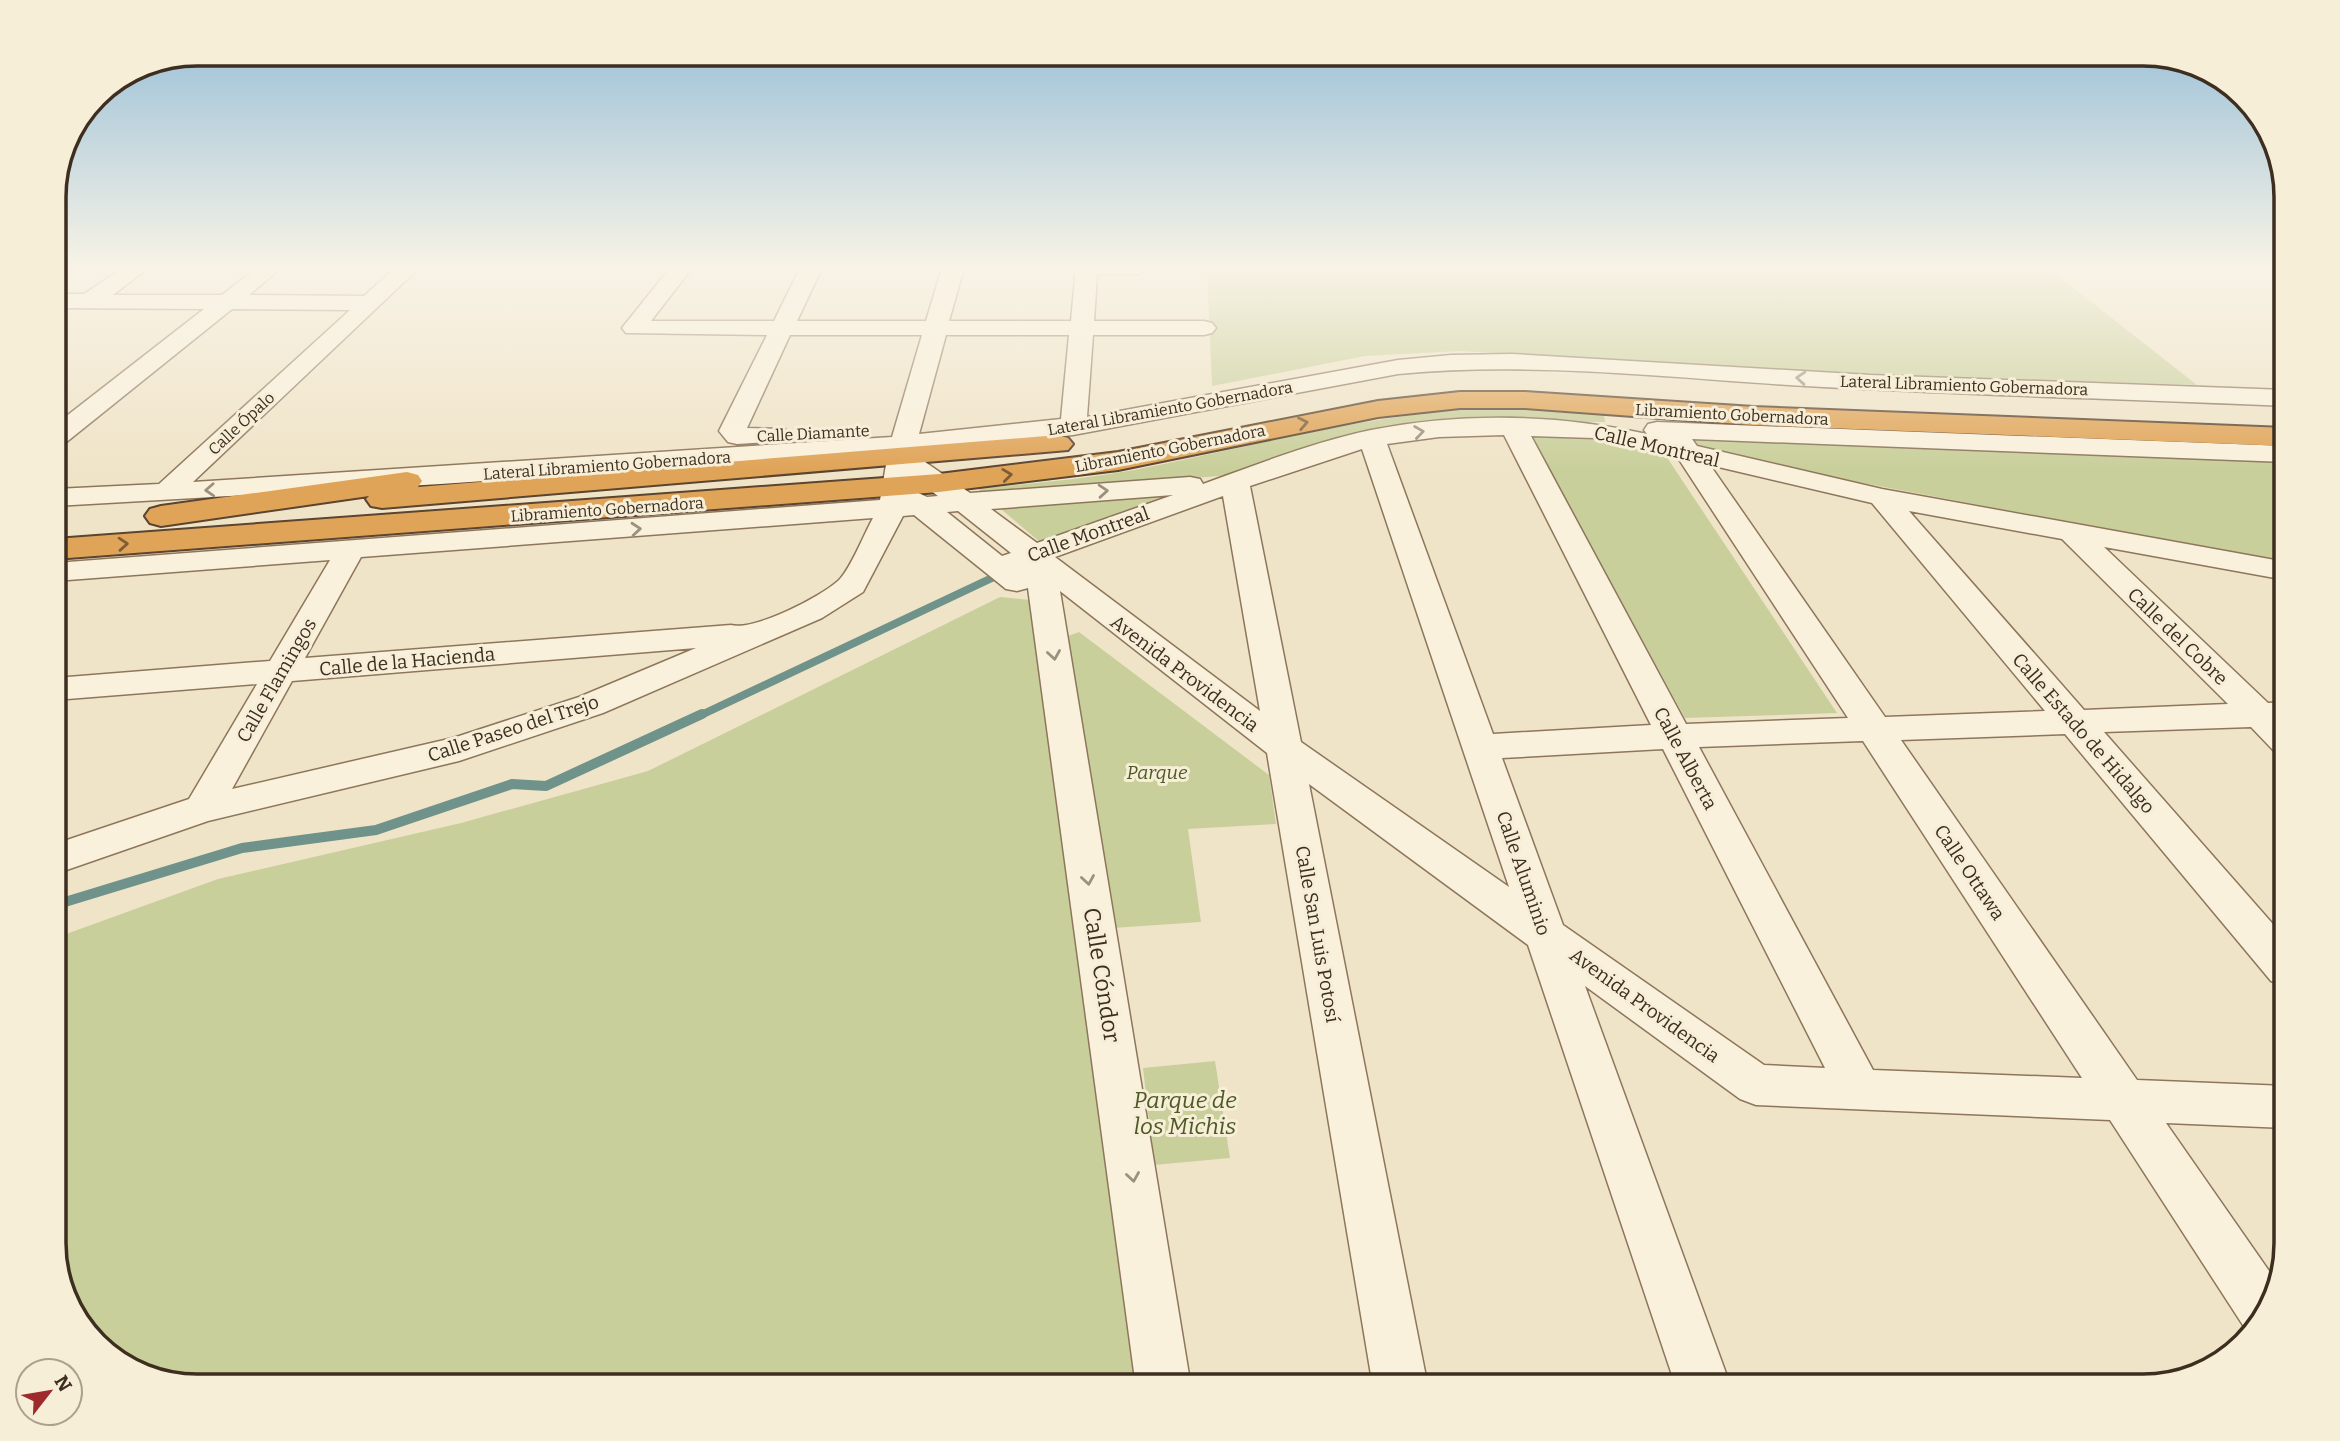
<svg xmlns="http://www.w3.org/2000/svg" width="2340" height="1441" font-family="Bitter,serif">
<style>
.green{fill:#c9cf9b}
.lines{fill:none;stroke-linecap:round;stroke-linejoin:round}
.stream-far1{stroke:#6f938a;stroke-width:8}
.stream{stroke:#6f938a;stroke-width:10}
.minor-casing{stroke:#8d765c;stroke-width:3}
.highway-casing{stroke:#5b4430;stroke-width:4}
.minor{fill:#faf1dc;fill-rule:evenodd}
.highway{fill:#e0a458;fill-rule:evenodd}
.oneway{stroke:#9c907e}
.oneway2{stroke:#7e5d36}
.labels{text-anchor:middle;stroke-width:6;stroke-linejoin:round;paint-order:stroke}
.far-street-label{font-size:16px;fill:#3d2e20;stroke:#f7eed8}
.street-label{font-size:19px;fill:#3d2e20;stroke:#f7eed8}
.park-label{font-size:19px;font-style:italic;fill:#4d5a26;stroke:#f7eed8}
.near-street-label{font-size:23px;fill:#3d2e20;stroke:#f7eed8}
.near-park-label{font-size:23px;font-style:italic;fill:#4d5a26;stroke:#f7eed8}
.rim{fill:none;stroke:#3d2e20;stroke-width:3.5}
</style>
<rect width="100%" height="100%" fill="#f0e4c8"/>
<g class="green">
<path d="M1207,268H2048L2197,385L1861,374L1460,351L1365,356L1212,386Z"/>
<path d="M1487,408L1537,409L1604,415L1605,422H1457L1220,476L980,494L979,488C1031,484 1083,479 1134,470C1251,447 1366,414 1487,408Z"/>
<path d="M1530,435L1601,440L1666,456L1837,713L1685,718Z"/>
<path d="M1692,437L2286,460V563L1699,452Z"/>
<path d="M1184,493L1041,543L994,503Z"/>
<path d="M1000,597L1030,600L1136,1387H197L125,1367L74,1316L55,1253V938L218,879L461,823L648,771Z"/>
<path d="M1079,632L1269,775L1276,824L1188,829L1201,922L1113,928L1068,636Z"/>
<path d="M1215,1061L1230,1158L1154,1165L1143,1068Z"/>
</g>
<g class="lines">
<path class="stream-far1" d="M699,716L994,577"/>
<path class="stream" d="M55,905L242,848L376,830L512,784L546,786L702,714"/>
<g class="minor-casing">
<path id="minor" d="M123,268H148L113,295H222L257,268H281L249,295L364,296L395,268H419L193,482L892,437L922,335H790L747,428L785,429L789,435L785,441L737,444L728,442L719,431L767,335L626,333L622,328L670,268H692L651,321H774L800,268H822L797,321H926L942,268H964L949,321H1071L1076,268H1149L1138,274H1097L1094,321H1204L1212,323L1216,328L1212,333L1204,335H1093L1087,417L1398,360L1451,355L1512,354L1870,375L2286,390V406C2125,399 1965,395 1805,386C1670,378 1533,361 1398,374L1073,435L915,451V455L970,493L1190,477L1200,479L1203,484C1258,464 1314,442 1371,430C1460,412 1559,414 1647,434L1644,430L1648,424L1657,422L2286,446V462L1692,439L1697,446L1882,489L2286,562V580L2104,547L2268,703L2286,702V753L2273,750L2251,727L2104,732L2286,939V986L2271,981L2065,734L1901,740L2137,1080L2286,1086V1128L2166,1123L2276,1281L2266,1316L2248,1333L2110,1120L1756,1105L1740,1099L1585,986L1731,1387H1676L1528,945L1309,784L1428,1387H1373L1267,753L1060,591L1191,1387H1136L1028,588L1017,591L1006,589L914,515L903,516L863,592L822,618L603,713L459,761L208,821L55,874V844L189,799L257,684L55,700V678L270,661L330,560L55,581V563L880,500L888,453L441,484L55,506V489L159,484L350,310L232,309L64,444L55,446V425L204,309L55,308V294H84ZM946,335H1069L1061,419L919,434ZM1504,435L1651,725L1493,734L1387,444L1439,437ZM1531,436L1594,438L1678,458L1848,718L1686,724ZM1362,449L1509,887L1301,742L1250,486ZM1710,465L1872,503L2045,711L1885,717ZM912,477L938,496L927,497L910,489ZM1173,495L1037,543L991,509ZM1223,496L1260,711L1055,557ZM958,511L1011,553L1002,556L947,512ZM1909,511L2062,539L2228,704L2084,710ZM873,518C864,534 851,568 839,580C821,597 754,631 731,625L305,658L361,557ZM696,648L579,697L453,738L232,789L292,681ZM1863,741L2082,1078L1873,1070L1699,747ZM1663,749L1825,1068L1764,1065L1563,925L1502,758Z"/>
</g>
<g class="highway-casing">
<g id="highway">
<path d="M1460,392H1525L1754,407L2286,428V446L1754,425L1525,408H1460L1378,417L1118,470L939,492L55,559V539L939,474L1118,452L1378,401Z"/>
<path d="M1058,435L1068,438L1073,444L1068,450L382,508L371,506L366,499L369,496L161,526L150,523L145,516L150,509L161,506L407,472L418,475L422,481L418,487Z"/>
</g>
</g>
<use href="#minor" class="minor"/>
<use href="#highway" class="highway"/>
</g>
<defs><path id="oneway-chevron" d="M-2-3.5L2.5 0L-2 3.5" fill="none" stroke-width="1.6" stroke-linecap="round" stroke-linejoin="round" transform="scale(1.75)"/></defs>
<g class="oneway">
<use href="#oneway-chevron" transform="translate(1801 378) rotate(-176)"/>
<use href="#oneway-chevron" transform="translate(1419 432) rotate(-8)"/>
<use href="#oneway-chevron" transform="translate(210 490) rotate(177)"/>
<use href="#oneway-chevron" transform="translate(1103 491) rotate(-4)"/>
<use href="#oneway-chevron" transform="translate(636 529) rotate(-5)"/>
<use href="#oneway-chevron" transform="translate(1054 655) rotate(81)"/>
<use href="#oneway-chevron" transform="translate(1088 880) rotate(81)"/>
<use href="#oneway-chevron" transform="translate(1133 1177) rotate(81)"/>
</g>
<g class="oneway2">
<use href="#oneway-chevron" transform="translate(1303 423) rotate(-11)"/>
<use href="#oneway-chevron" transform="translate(1007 475) rotate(-7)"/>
<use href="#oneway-chevron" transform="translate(123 544) rotate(-4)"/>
</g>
<linearGradient id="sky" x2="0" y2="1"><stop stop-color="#8fbad6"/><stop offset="0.57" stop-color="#f8f3e6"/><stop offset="1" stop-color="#f8f3e6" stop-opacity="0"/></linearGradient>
<rect width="2340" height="470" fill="url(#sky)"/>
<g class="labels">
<g class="far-street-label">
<text transform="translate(1964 385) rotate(2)" y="6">Lateral Libramiento Gobernadora</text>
<text transform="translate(1170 408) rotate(-10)" y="6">Lateral Libramiento Gobernadora</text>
<text transform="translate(1732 414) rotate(3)" y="6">Libramiento Gobernadora</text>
<text transform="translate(241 423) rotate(-43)" y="6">Calle Ópalo</text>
<text transform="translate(813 433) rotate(-3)" y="6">Calle Diamante</text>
<text transform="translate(1170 448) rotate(-11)" y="6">Libramiento Gobernadora</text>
<text transform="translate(607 465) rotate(-4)" y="6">Lateral Libramiento Gobernadora</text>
<text transform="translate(607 509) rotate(-4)" y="6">Libramiento Gobernadora</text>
</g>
<g class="street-label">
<text transform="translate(1657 446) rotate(13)" y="7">Calle Montreal</text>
<text transform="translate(1088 534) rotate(-20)" y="7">Calle Montreal</text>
<text transform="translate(2178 636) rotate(44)" y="7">Calle del Cobre</text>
<text transform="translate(407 661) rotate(-5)" y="7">Calle de la Hacienda</text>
<text transform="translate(1185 673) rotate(37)" y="7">Avenida Providencia</text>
<text transform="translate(276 680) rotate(-60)" y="7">Calle Flamingos</text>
<text transform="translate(513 728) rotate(-18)" y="7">Calle Paseo del Trejo</text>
<text transform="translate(2084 733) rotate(49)" y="7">Calle Estado de Hidalgo</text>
<text transform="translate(1686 758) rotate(62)" y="7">Calle Alberta</text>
<text transform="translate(1970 872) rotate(56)" y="7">Calle Ottawa</text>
<text transform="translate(1524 873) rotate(71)" y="7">Calle Aluminio</text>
<text transform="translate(1318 934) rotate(80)" y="7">Calle San Luis Potosí</text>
<text transform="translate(1645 1005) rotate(36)" y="7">Avenida Providencia</text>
</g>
<g class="park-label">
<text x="1157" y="779">Parque</text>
</g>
<g class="near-street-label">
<text transform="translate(1102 975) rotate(81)" y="8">Calle Cóndor</text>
</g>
<g class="near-park-label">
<text x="1185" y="1108">Parque de<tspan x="1185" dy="26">los Michis</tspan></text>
</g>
</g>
<path d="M0 0H2340V1441H0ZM197 66H2143A131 131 0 0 1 2274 197V1243A131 131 0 0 1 2143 1374H197A131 131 0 0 1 66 1243V197A131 131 0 0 1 197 66Z" fill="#f7eed8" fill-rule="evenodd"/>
<path class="rim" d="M197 66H2143A131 131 0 0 1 2274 197V1243A131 131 0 0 1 2143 1374H197A131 131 0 0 1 66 1243V197A131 131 0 0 1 197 66Z"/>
<g transform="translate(49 1392) rotate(59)"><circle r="33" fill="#f7eed8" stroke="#ada18e" stroke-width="2"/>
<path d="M0-5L12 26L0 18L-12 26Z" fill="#9e2a2b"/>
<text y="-10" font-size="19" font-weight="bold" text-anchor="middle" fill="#3d2e20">N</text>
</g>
</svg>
